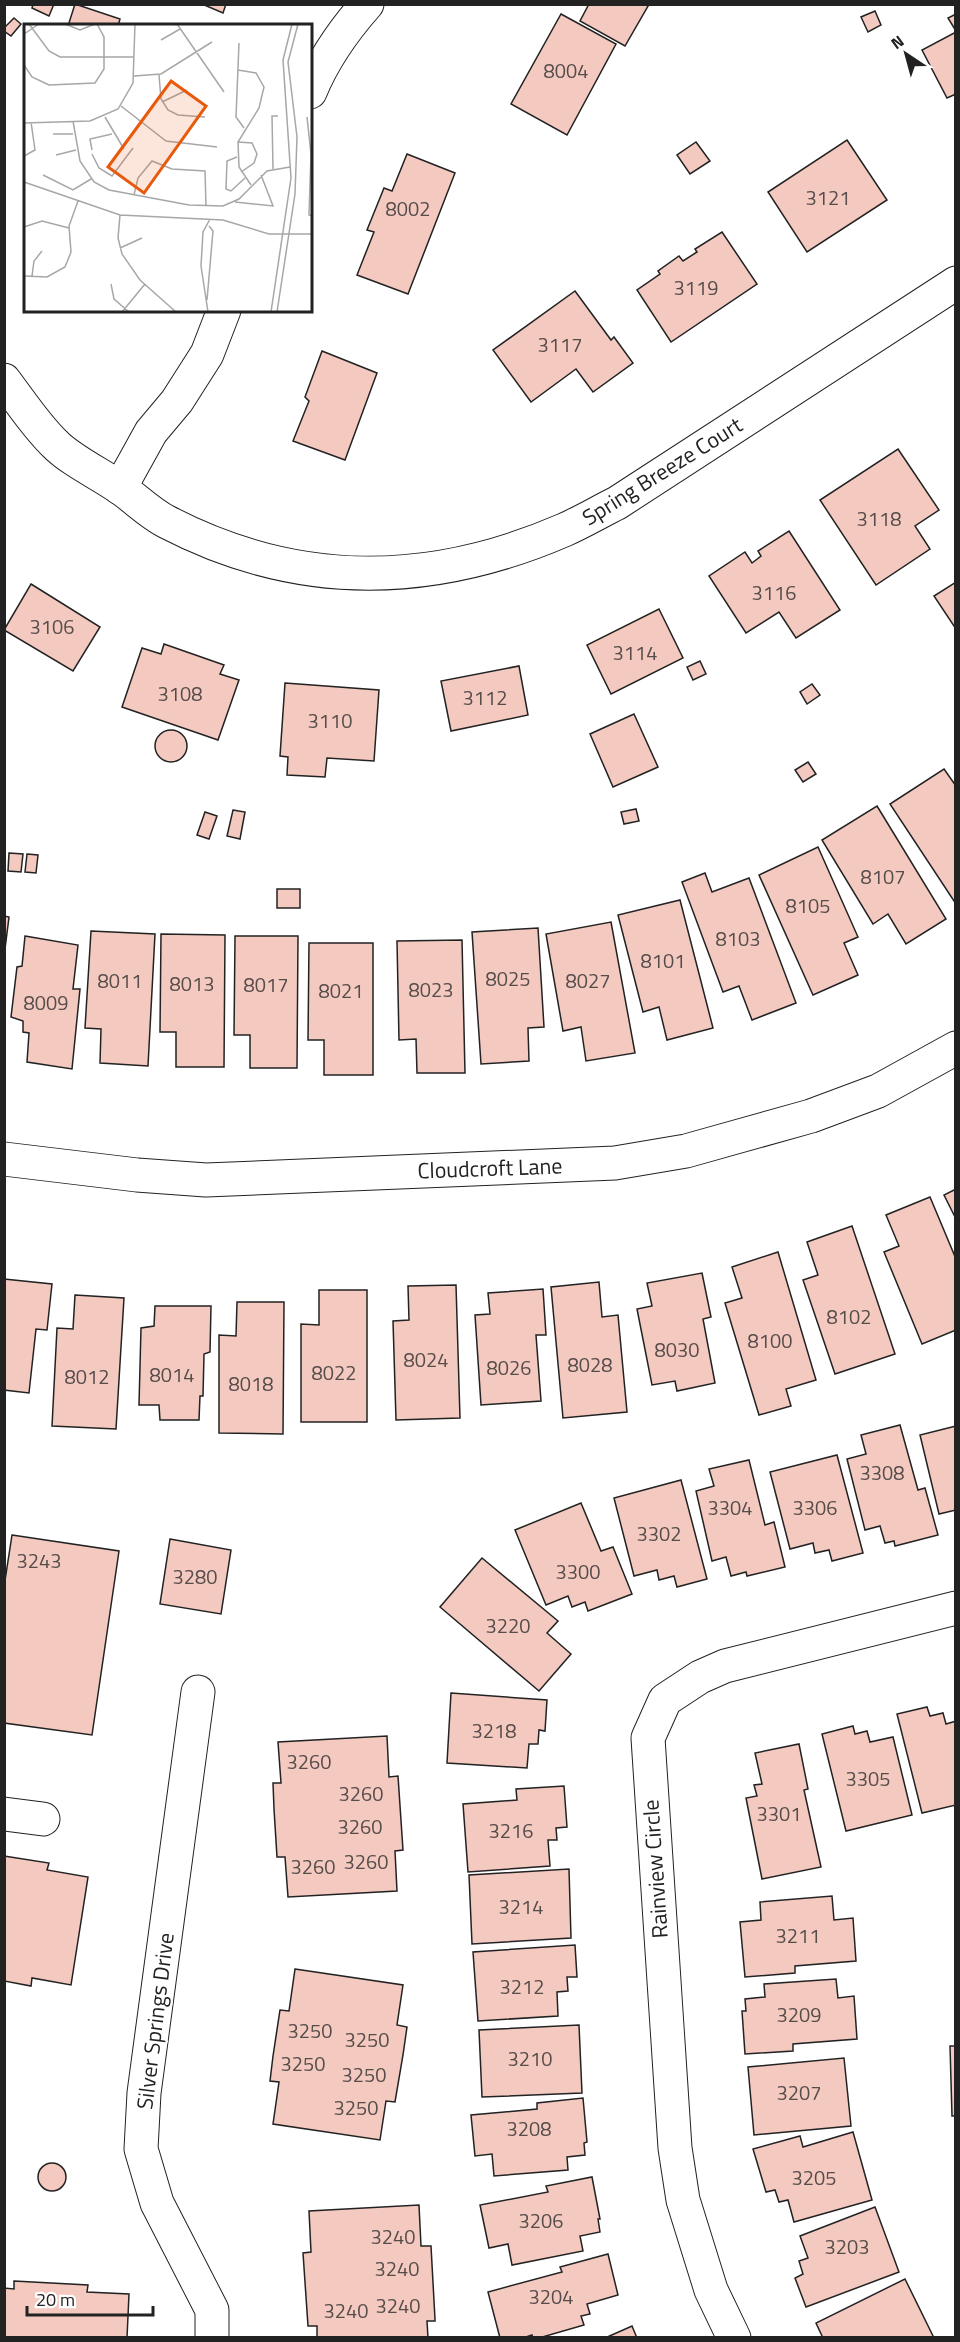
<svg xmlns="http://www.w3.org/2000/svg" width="960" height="2342" font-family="'Titillium Web',sans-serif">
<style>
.building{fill:#f3c9c0;stroke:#222;stroke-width:1.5}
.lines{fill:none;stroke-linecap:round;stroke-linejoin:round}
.minor-casing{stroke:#222;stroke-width:35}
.minor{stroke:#fff;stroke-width:33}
.labels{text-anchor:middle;stroke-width:4.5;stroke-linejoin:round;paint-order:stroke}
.number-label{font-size:20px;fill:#564c4a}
.street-label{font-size:22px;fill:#222;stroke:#fff}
.inset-road{fill:none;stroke:#a7a7a7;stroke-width:1.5}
.view{fill:#e8590c;fill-opacity:0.15;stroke:#e8590c;stroke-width:3}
.inset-edge{fill:none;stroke:#222;stroke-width:3}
</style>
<rect width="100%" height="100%" fill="#fff"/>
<g class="building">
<path d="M33,4H54L49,16L32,8Z"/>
<path d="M75,4L120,19L118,26H68Z"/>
<path d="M202,4H226L223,13Z"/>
<path d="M589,4H646L648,6L625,46L580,21Z"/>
<path d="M875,11L881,25L868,32L861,17Z"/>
<path d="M561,14L616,44L567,135L511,104Z"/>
<path d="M956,14V31L948,18Z"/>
<path d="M14,18L21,24L11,36L4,31V28Z"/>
<path d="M956,32V94L947,98L922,50Z"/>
<path d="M847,140L887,200L807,252L768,192Z"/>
<path d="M696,142L710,161L690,174L677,155Z"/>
<path d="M407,154L455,173L408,294L357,275L374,232L367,230L384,188L392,191Z"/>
<path d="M722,232L757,284L671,342L637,290L660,274L658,271L679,256L683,261L697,252L695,249Z"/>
<path d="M575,291L611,340L614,337L633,363L593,392L576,369L531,402L493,350Z"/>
<path d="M322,351L377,373L345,460L293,441L309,401L305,397Z"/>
<path d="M898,449L939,510L915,526L930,549L876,585L820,500Z"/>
<path d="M789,531L840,610L796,638L779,612L746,633L709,576L745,552L752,563L761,556L758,551Z"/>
<path d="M956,582V629L934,596Z"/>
<path d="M31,584L100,627L73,671L4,630Z"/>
<path d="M659,609L683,658L611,694L587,645Z"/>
<path d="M164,644L224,665L220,674L239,680L218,740L122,707L142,648L161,654Z"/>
<path d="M700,661L706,674L693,680L687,667Z"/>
<path d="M519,666L528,715L451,731L441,681Z"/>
<path d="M285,683L379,690L374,761L327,758L325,777L287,775L288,757L280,756Z"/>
<path d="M812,684L820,695L807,704L800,692Z"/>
<path d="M634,714L658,767L613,787L590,734Z"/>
<circle cx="171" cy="746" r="16"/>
<path d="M808,762L816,774L803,782L795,770Z"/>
<path d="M944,769L956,786V904L890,804Z"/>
<path d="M877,806L946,919L906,944L888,914L873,924L822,840Z"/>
<path d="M636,809L639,821L624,824L621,812Z"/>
<path d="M233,810L245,812L240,839L227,836Z"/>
<path d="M205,812L217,816L209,839L197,835Z"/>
<path d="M818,847L858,937L844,943L858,975L813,995L759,875Z"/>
<path d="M9,853L23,854L21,872L8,871Z"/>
<path d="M27,854L38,855L36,873L25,872Z"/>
<path d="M705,873L712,892L749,878L796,1003L752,1020L739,986L723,992L682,882Z"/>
<rect x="277" y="889" width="23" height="19"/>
<path d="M680,900L713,1028L667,1040L659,1007L643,1012L618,915Z"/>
<path d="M4,916L9,917L4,957Z"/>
<path d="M611,922L635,1053L586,1061L581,1027L563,1031L546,934Z"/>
<path d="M538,928L544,1027L528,1028L529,1061L481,1064L472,932Z"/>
<path d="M91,931L155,934L148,1066L100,1063L101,1029L85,1028Z"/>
<path d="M161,934L225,935L224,1067H176V1032H160Z"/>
<path d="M25,936L78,945L73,989H80L72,1069L27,1062L29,1033L23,1032V1021L11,1017L17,967L22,966Z"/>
<path d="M235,936H298L297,1068H250V1035H234Z"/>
<path d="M462,940L465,1073H417L416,1039L399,1040L397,941Z"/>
<path d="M309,943H373V1075H324V1040H308Z"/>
<path d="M956,1189V1219L944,1195Z"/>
<path d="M930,1197L956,1259V1330L922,1344L884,1252L899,1246L886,1215Z"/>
<path d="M852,1226L895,1354L835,1374L803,1280L818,1275L807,1242Z"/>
<path d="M778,1252L816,1380L786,1389L791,1406L759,1415L725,1303L742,1298L732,1267Z"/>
<path d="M702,1273L711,1317L703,1319L715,1383L677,1391L675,1381L652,1385L637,1309L652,1306L647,1283Z"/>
<path d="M4,1279L52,1284L47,1330L36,1329L29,1393L4,1390Z"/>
<path d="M599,1282L602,1317L618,1315L627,1412L563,1418L551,1287Z"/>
<path d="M456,1285L460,1418L396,1420L393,1321L409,1320L408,1286Z"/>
<path d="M543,1289L546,1335H536L541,1401L481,1405L475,1315L490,1314L488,1293Z"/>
<path d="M319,1290H367V1422H301V1324L319,1325Z"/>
<path d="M75,1295L124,1298L116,1429L52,1426L57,1328L73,1329Z"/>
<path d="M237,1302H284L283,1434L219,1433V1335L236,1336Z"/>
<path d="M155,1306H211L210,1352L204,1354L203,1396H200L199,1420H160L159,1405H139L141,1328L154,1326Z"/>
<path d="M900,1425L918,1490L925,1488L938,1535L895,1546L894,1541L885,1543L880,1526L865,1530L847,1459L866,1454L861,1435Z"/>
<path d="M956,1426V1510L939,1514L920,1435Z"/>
<path d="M837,1455L863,1553L832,1561L829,1550L815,1553L813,1543L790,1549L770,1472Z"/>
<path d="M749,1460L765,1525L774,1522L785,1567L747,1576L746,1572L731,1576L726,1557L712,1561L696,1491L714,1486L709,1469Z"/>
<path d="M681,1480L707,1579L677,1587L674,1576L659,1580L657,1570L634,1576L614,1498Z"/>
<path d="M581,1503L601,1551L613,1547L632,1594L588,1611L585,1602L572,1607L568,1596L546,1605L515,1530Z"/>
<path d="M12,1535L119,1551L92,1735L4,1723V1587Z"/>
<path d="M170,1539L231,1550L221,1614L160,1604Z"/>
<path d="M482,1558L558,1621L547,1633L571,1654L539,1691L440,1607Z"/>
<path d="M451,1693L547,1700L545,1731L539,1730L538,1744H529L527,1768L447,1763Z"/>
<path d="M927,1707L930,1716L943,1713L946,1724L956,1721V1805L922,1813L897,1714Z"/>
<path d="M853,1726L855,1734L867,1731L870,1742L893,1737L912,1815L846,1831L822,1734Z"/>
<path d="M387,1736L389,1777L398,1776L403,1850L395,1851L397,1891L288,1897L285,1857H277L274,1809L273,1783H281L278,1742Z"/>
<path d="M799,1744L808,1789L804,1790L821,1867L762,1879L746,1798L757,1796L754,1785L762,1784L755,1753Z"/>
<path d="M564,1786L567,1827L556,1828L557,1840H548L550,1866L468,1872L463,1804L517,1800L516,1789Z"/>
<path d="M4,1856L49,1863L47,1870L88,1877L71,1985L32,1978L31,1986L4,1981Z"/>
<path d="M569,1869L571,1938L472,1944L469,1875Z"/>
<path d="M832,1896L834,1920L853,1918L856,1961L795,1966V1973L745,1977L740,1922L761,1920L760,1902Z"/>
<path d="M575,1945L577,1977H567L568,1991L557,1992L558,2016L478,2021L473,1952Z"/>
<path d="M295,1969L403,1985L397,2025L407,2027L403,2055L395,2102L386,2101L380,2140L273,2124L279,2082L270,2081L273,2056L280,2010L289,2011Z"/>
<path d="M836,1979L838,1998L854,1996L857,2039L793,2044V2051L745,2054L742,2011H746L745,1999L765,1997L764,1984Z"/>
<path d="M579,2025L582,2093L482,2097L479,2030Z"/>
<path d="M950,2046H956V2116H952Z"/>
<path d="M844,2058L851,2126L754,2135L748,2067Z"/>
<path d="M583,2098L587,2142L584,2143L585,2155L567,2157L568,2170L494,2176L492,2154L475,2156L471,2115L537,2109V2103Z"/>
<path d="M853,2132L872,2200L794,2222L788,2200L779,2202L775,2190L766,2192L753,2149L800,2136L803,2147Z"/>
<circle cx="52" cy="2177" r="14"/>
<path d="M592,2177L600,2219H598L600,2232L580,2236L583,2251L512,2265L508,2244L489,2248L480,2205L548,2192L546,2186Z"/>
<path d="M419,2205L421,2246H431L435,2319V2321H427L428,2338H317V2326H308L303,2253L311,2252L309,2211Z"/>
<path d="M875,2207L899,2272L806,2307L795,2278L803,2274L799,2261L808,2258L800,2236Z"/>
<path d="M608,2254L618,2295L587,2304L590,2314L581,2316L584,2325L539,2338H533L532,2335L523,2338H500L488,2292L562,2272L560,2267Z"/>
<path d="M905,2279L934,2338H823L816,2323Z"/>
<path d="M14,2281L88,2285L87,2292L129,2294L127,2338H4V2288L14,2289Z"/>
<path d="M632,2326L637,2338H605Z"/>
</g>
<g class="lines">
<g class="minor-casing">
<g id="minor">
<path d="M310,92C323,60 344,30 367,4"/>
<path d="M4,380C20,401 36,426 55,444C70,460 104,476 123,490C137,500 151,514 167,522C298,590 430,588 564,530C582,522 599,512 617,503L956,283"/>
<path d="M120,488L151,432L177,401L207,354L224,310"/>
<path d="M4,1159L137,1175L206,1180L615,1163L686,1151L811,1116L878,1091L956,1048"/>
<path d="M198,1692L144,2093L141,2149L157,2203L212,2310V2338"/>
<path d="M4,1814L43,1819"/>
<path d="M734,2338L711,2290L683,2200L675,2148L648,1738L665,1700L700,1677L725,1666L956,1608"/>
</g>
</g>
<use href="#minor" class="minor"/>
</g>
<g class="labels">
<g class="number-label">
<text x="566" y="78">8004</text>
<text x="828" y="205">3121</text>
<text x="408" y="216">8002</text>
<text x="696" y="295">3119</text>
<text x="560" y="352">3117</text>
<text x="879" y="526">3118</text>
<text x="774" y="600">3116</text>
<text x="52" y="634">3106</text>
<text x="635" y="660">3114</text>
<text x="180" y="701">3108</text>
<text x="485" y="705">3112</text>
<text x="330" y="728">3110</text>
<text x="883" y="884">8107</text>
<text x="808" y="913">8105</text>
<text x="738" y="946">8103</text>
<text x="663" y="968">8101</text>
<text x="508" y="986">8025</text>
<text x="120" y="988">8011</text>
<text x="588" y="988">8027</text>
<text x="192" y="991">8013</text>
<text x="266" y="992">8017</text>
<text x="431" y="997">8023</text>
<text x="341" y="998">8021</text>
<text x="46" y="1010">8009</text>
<text x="849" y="1324">8102</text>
<text x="770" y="1348">8100</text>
<text x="677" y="1357">8030</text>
<text x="426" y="1367">8024</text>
<text x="590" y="1372">8028</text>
<text x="509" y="1375">8026</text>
<text x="334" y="1380">8022</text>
<text x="172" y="1382">8014</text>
<text x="87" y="1384">8012</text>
<text x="251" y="1391">8018</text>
<text x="882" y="1480">3308</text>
<text x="730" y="1515">3304</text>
<text x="815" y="1515">3306</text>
<text x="659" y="1541">3302</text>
<text x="39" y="1568">3243</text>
<text x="578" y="1579">3300</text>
<text x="195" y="1584">3280</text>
<text x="508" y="1633">3220</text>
<text x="494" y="1738">3218</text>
<text x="309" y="1769">3260</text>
<text x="868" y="1786">3305</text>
<text x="361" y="1801">3260</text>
<text x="779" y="1821">3301</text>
<text x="360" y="1834">3260</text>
<text x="511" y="1838">3216</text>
<text x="366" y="1869">3260</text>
<text x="313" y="1874">3260</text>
<text x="521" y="1914">3214</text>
<text x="798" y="1943">3211</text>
<text x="522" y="1994">3212</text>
<text x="799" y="2022">3209</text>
<text x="310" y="2038">3250</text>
<text x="367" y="2047">3250</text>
<text x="530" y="2066">3210</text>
<text x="303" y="2071">3250</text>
<text x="364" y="2082">3250</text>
<text x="799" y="2100">3207</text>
<text x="356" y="2115">3250</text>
<text x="529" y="2136">3208</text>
<text x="814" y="2185">3205</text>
<text x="541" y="2228">3206</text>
<text x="393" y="2244">3240</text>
<text x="847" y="2254">3203</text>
<text x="397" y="2276">3240</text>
<text x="551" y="2304">3204</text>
<text x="398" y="2313">3240</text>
<text x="346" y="2318">3240</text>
</g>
<g class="street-label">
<text transform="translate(662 471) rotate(-32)" y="8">Spring Breeze Court</text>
<text transform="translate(490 1168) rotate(-2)" y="8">Cloudcroft Lane</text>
<text transform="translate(655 1869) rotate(-94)" y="8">Rainview Circle</text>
<text transform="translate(155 2021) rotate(-83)" y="8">Silver Springs Drive</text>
</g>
</g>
<g transform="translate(24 24)">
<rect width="288" height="288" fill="#fff"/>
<path class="inset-road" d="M5,0L25,27L36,33H110M41,0L56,6L71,0M153,0L200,68M0,10L15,0M137,16L156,5M215,19L212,93L220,104M0,41L8,53L25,61L71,59L80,45V13L73,0M214,46L232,49L240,63L235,84L214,118L215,143L227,161M135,51L137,75L144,86L154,91L181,93M110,52L137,50L188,18M138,78L163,66M97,82L142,117L193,123M81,93L100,125M283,93L287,130L285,191L288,192M49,97L56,137L70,158L85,166L165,181L199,182L215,175L243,147L266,143M0,99L66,97L94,85L109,59L111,0M29,110H49M214,118L228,119L233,130L230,139L217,148M68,126L66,115L88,110M68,130L75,144L88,152L109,124M32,131L52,126M0,132L11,126L7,98M213,133L203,137L202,165L207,167L221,154M249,145L248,92H254M19,151L49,166L67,155M0,158L96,191L199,196L245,210H288M110,171L114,154L128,137L148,145L181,147L182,182M211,178L249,182L237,151M96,191L94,214L98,230L116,256L152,288M0,203L18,197L45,204M96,224L118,214M0,252L23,253L41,243L47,228L45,202L54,177M8,252L10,237L18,227M87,260L90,275L105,288M183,276L189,207L185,202M98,288L121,260M184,288L177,242L179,208L186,195M247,288L267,154L259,36L268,0M253,288L271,170L273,113L264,38L274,0"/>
<path class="view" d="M147,57L182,82L120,169L84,143Z"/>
<rect width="288" height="288" class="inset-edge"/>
</g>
<rect width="960" height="2342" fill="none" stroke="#222222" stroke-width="12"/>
<g transform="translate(906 54) rotate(324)" stroke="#ffffff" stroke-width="4.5" paint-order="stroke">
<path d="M0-4.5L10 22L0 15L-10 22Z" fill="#222222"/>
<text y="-9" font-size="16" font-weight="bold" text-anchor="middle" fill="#222222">N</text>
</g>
<path d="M27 2306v9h126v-9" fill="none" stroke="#222222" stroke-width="3"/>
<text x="36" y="2306" font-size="18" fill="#222222" stroke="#ffffff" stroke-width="4.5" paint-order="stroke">20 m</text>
</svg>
